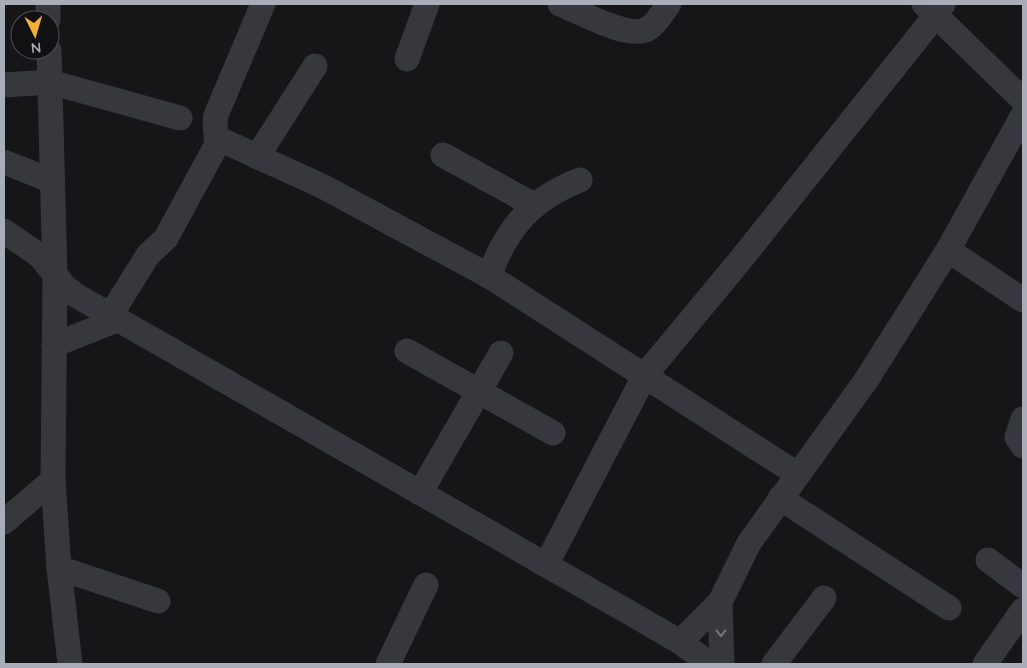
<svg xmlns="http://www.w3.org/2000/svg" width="1027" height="668" font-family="Quicksand,sans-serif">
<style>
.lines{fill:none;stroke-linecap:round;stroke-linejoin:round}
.minor{stroke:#37383d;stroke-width:25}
.oneway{stroke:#757881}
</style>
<rect width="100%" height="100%" fill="#161618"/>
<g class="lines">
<g class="minor">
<path d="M48,4V20"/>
<path d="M560,4C580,12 631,41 649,28C657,23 663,11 669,4"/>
<path d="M924,4L1023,100"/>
<path d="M49,50L55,275L53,480L59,568L70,664"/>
<path d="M407,59L427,4"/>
<path d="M4,85L50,82L180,118"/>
<path d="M217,138L322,186L489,276L797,474"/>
<path d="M443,155L534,205"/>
<path d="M257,157L315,66"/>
<path d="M4,162L52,181"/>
<path d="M4,231L40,256L65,287L77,296L630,613L680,642L710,664"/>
<path d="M948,250L1023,300"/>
<path d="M489,276C507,228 531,199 580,180"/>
<path d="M110,316L148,255L166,238L216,146C218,135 213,126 216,115L263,4"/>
<path d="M54,345L117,320"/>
<path d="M407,351L553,433"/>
<path d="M1023,419L1017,437L1023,446"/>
<path d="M420,493L501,353"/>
<path d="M780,498L949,608"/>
<path d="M4,522L53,480"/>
<path d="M988,560L1023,586"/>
<path d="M546,565L645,375L738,263L936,15L943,4"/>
<path d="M59,568L158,601"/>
<path d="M720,602L722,664"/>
<path d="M680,642L720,602L749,543L867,379L948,250L1023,115"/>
<path d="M388,664L426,585"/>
<path d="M774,664L824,598"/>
<path d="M985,664L1023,610"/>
</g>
</g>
<defs><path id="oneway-chevron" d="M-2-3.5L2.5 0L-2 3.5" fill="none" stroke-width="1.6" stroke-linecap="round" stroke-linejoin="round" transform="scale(1.25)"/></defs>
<use class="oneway" href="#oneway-chevron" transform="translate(721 633) rotate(89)"/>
<rect width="1027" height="668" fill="none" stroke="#a8adb8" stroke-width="10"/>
<g transform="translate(35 35) rotate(175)"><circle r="24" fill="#111113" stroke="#4d4f55"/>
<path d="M0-4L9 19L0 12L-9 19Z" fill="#f2b134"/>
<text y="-8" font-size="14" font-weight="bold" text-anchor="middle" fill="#a8adb8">N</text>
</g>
</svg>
